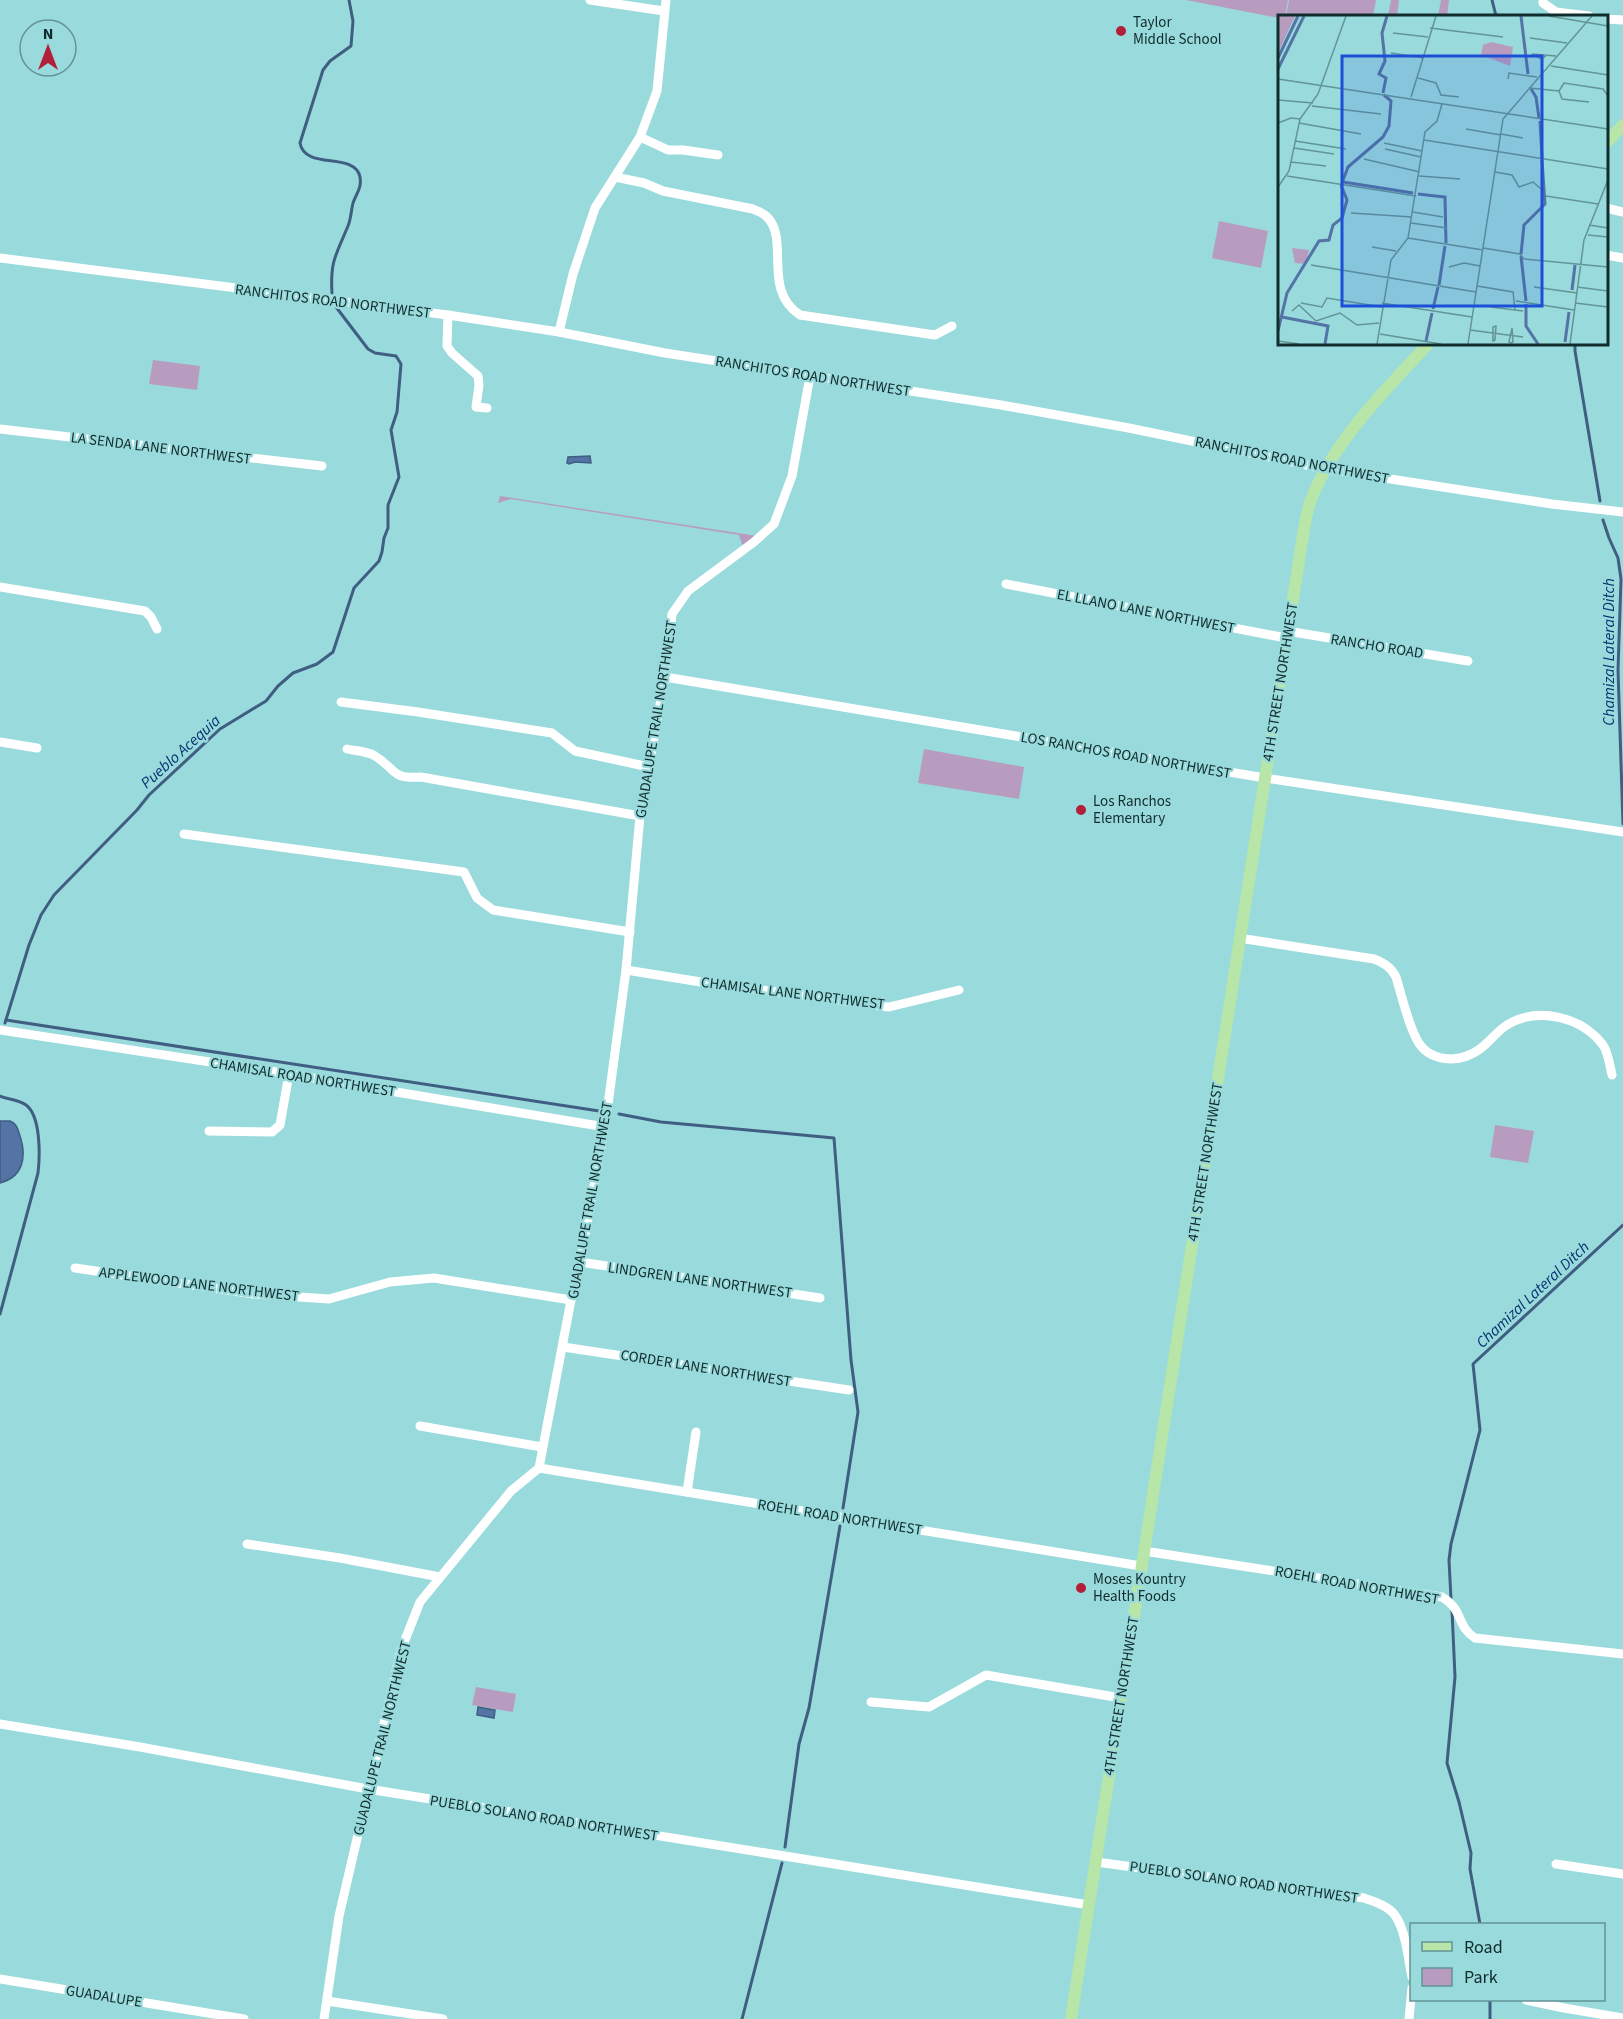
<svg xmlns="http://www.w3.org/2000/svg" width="1623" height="2019" font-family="'Source Sans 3',sans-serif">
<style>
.green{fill:#b89cc0}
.water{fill:#5374a5;stroke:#3f5e81;stroke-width:1.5}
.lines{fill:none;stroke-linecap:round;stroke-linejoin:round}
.stream{stroke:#3f5e81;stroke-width:3}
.minor{stroke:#fff;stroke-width:9}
.major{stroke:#b7e6a8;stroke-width:12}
.poi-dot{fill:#b21f38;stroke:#99dadc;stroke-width:2}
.labels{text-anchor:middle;stroke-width:4.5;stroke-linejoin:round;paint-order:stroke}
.poi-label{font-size:15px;fill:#112c2d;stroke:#99dadc;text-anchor:start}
.street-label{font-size:15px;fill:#112c2d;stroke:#99dadc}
.water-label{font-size:16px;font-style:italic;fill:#083471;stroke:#99dadc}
.inset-river{fill:none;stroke:#5374a5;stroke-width:3}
.inset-road{fill:none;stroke:#639496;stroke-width:1.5}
.view{fill:#1d4ed8;fill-opacity:0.15;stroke:#1d4ed8;stroke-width:3}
.inset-edge{fill:none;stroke:#112c2d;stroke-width:3}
</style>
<rect width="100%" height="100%" fill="#99dadc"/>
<g class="green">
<path d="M1186,0H1288L1285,16H1280L1279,18Z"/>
<path d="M1289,0H1376L1373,16H1286Z"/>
<path d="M1391,0H1399L1397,16H1388Z"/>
<path d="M1441,0H1449L1447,16H1438Z"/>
<path d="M1219,221L1268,231L1261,268L1212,258Z"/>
<path d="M153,360L200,366L197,390L149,384Z"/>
<path d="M500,496L757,536L743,547L739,535L511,499L498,503Z"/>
<path d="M924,749L1024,767L1019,799L918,783Z"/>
<path d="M1495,1125L1534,1131L1528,1163L1490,1157Z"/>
<path d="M476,1687L516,1694L513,1712L472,1705Z"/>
</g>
<g class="water">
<path d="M590,456L591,463L575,462L569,464L567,463L568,457Z"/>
<path d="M0,1121C1,1121 9,1121 10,1121C17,1123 18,1130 20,1136C27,1157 23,1177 0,1183Z"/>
<path d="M478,1707L495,1710L494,1718L477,1715Z"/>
</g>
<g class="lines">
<g class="stream">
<path d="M1492,0L1496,16"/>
<path d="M332,293C330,261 336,255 348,226C351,219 351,211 353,203C356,194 362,188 360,177C355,151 305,171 300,143L323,70L330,61L351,46L353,21L349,0"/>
<path d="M1575,344V351L1600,501"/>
<path d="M1603,520L1609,538L1618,558L1621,579L1618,670L1623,824"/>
<path d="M6,1020L599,1111"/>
<path d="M5,1023L29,945L41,915L54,895L137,810L149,795L220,729L266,701L278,686L293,673L317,664L333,652L354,588L379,561L382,552L384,538L388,528V505L399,477L391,430L397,412L401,364L396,356L375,353L368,349L336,307"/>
<path d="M0,1096C9,1100 18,1099 26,1105C41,1116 40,1156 38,1173L0,1314"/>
<path d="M619,1114L661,1122L834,1138L851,1360L858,1412L843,1508"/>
<path d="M1451,1599L1449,1560L1451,1544L1480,1430L1473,1364L1623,1225"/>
<path d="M1452,1610L1455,1677L1447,1763L1459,1802L1471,1853L1470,1869L1480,1924"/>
<path d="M785,1847L799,1744L809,1708L840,1526"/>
<path d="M742,2019L782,1863"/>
<path d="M1490,2019V2001"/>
</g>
<g class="minor">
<path d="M590,0L664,11"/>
<path d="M1543,0V3L1556,12L1589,16"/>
<path d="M1606,19L1623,20"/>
<path d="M640,137L668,150H683L718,155"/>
<path d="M615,177L644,183L663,191L753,209C757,211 763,213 766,216C791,238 761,290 800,315L935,335L952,326"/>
<path d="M1606,208L1623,212"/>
<path d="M1606,255L1623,258"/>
<path d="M0,258L448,315L559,332L665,353L1001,405L1129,428L1326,469L1552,504L1623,512"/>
<path d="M448,315L447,346L452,353L478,376L479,385L476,407L487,408"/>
<path d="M559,332L573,274L595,208L640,137L657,91L666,0"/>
<path d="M0,429L322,466"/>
<path d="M1006,584L1286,638"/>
<path d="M0,587L145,611L151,617L157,629"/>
<path d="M1287,631L1468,661"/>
<path d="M665,677L1265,778L1623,832"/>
<path d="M341,702L418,712L552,733L575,751L649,767"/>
<path d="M0,742L37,748"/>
<path d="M347,749C355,751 368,751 375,756C397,769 389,779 421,777L640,816"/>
<path d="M184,834L464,872L477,898L493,910L630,932"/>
<path d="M1239,938L1374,959C1384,963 1391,967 1396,977C1402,997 1407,1020 1416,1038C1428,1063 1459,1064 1480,1049C1490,1042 1497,1031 1507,1025C1538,1006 1582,1017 1603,1045C1608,1052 1610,1066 1612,1075"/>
<path d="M626,970L701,982L889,1007L959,990"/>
<path d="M0,1030L289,1074L605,1127"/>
<path d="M209,1131L272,1132L280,1125L289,1074"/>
<path d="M580,1262L820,1298"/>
<path d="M75,1268L254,1294L329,1299L390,1282L434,1278L571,1300"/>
<path d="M563,1347L849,1390"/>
<path d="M420,1426L542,1447"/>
<path d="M539,1468L1141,1566"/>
<path d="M687,1492L696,1432"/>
<path d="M247,1544L340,1558L440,1577"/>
<path d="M1144,1551L1442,1597C1464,1610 1456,1626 1475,1638L1623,1654"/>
<path d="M871,1702L929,1707L986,1675L1121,1698"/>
<path d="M0,1724L140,1747L368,1789L1089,1905"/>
<path d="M1096,1862L1364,1898C1373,1901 1383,1904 1390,1910C1405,1921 1408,1959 1412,1977"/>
<path d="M1556,1864L1623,1874"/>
<path d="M0,1979L244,2019"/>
<path d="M1526,2000L1564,2008L1623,2018"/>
<path d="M327,2001L443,2019"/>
<path d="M324,2019L339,1916L401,1650L420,1602L511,1491L539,1468L571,1300L580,1262L605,1127L626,970L640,816L665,677L672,614L688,591L754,542L774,524L792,476L810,376"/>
<path d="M1409,2019L1412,1988"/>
</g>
<g class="major">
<path d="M1606,143L1623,125"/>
<path d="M1071,2019L1304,529C1306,520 1307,510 1310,502C1334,440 1384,392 1428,344"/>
</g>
</g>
<g class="poi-dot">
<circle cx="1121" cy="31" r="6"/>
<circle cx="1081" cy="810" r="6"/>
<circle cx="1081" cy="1588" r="6"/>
</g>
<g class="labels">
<g class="poi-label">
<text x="1133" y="27">Taylor<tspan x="1133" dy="17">Middle School</tspan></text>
<text x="1093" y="806">Los Ranchos<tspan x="1093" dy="17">Elementary</tspan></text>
<text x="1093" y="1584">Moses Kountry<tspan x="1093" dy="17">Health Foods</tspan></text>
</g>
<g class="street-label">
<text transform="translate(333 301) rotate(7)" y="5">RANCHITOS ROAD NORTHWEST</text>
<text transform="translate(813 376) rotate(9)" y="5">RANCHITOS ROAD NORTHWEST</text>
<text transform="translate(161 448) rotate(7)" y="5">LA SENDA LANE NORTHWEST</text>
<text transform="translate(1292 460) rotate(11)" y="5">RANCHITOS ROAD NORTHWEST</text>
<text transform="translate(1146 611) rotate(11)" y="5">EL LLANO LANE NORTHWEST</text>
<text transform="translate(1377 646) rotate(9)" y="5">RANCHO ROAD</text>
<text transform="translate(1280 682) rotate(-81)" y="5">4TH STREET NORTHWEST</text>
<text transform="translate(656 719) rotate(-81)" y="5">GUADALUPE TRAIL NORTHWEST</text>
<text transform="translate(1126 755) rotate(10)" y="5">LOS RANCHOS ROAD NORTHWEST</text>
<text transform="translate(793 993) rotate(7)" y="5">CHAMISAL LANE NORTHWEST</text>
<text transform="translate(303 1077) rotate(9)" y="5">CHAMISAL ROAD NORTHWEST</text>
<text transform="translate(1205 1162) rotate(-81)" y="5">4TH STREET NORTHWEST</text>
<text transform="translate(590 1200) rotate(-80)" y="5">GUADALUPE TRAIL NORTHWEST</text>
<text transform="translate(700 1280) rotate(8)" y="5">LINDGREN LANE NORTHWEST</text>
<text transform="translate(199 1284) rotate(7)" y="5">APPLEWOOD LANE NORTHWEST</text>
<text transform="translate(706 1368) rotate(9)" y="5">CORDER LANE NORTHWEST</text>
<text transform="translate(840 1517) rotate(9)" y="5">ROEHL ROAD NORTHWEST</text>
<text transform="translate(1357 1585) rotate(10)" y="5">ROEHL ROAD NORTHWEST</text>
<text transform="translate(1121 1696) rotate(-81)" y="5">4TH STREET NORTHWEST</text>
<text transform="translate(382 1738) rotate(-76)" y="5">GUADALUPE TRAIL NORTHWEST</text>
<text transform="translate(544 1818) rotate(9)" y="5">PUEBLO SOLANO ROAD NORTHWEST</text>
<text transform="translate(1244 1882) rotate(8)" y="5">PUEBLO SOLANO ROAD NORTHWEST</text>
<text transform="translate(104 1996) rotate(9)" y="5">GUADALUPE</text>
</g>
<g class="water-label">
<text transform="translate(1608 652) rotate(-90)" y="6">Chamizal Lateral Ditch</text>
<text transform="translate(180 751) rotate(-42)" y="6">Pueblo Acequia</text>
<text transform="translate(1532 1294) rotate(-43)" y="6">Chamizal Lateral Ditch</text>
</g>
</g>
<g transform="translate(1278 15)">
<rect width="330" height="330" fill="#99dadc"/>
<path d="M0,1H17L0,38ZM213,27L235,32L232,51L203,40L205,30ZM14,233L31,235L28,249L17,248Z" fill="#b89cc0"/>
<path class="inset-river" d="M243,1L250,59M0,43L20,1M0,54L26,1M253,74L258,82L261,103M105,78L108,63L101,59L107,46L104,18L109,1M262,106L264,143M65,167L135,178M64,168L70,152L105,122L111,111L113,86L106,80M140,179L167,182L168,228M243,239L246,210L267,189L264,145M243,241L248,286M161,270L167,231M294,275L297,250M248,289V311L260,329M155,294L160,272M4,302L50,311L47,329M0,316L9,278L41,226L51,225L55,210L64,203L69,185L63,170M148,326L154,298M287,327L291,297"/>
<path class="inset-road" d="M271,1L330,11M152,13L225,22M115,18L150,22M252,23L289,28M113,38L146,43M268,41L263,44L254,39L278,41M273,51L330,60M140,63L158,68L163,80L181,82M0,64L330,114M230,64L231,58L259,62M251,73L281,76L284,84L311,87M281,76L286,68L325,74L330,81M133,82L158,1M0,85L35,88M34,91L103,99M0,108L13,103L22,104M21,108L83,119M188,114L223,120M223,119L245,123M146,125L330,154M17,126L68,134M106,128L144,136M16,133L56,139M107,134L143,142M86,144L142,157M13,147L48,151M217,157L234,160L241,172L255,167L263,174M9,161L138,181M141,161L182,164M0,172L11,156L22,104L40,79L68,1M268,181L320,189M135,197L165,202M73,198L134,202M133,208L169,213M311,210L330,213M310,220L330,222M130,223L205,235M94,232L118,236M205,233L242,239L246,244L330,252M33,250L198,277M171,252L186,248L202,251M199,271L235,277L237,295M256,272L299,278M299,272L330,276M238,286L296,295M23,288L44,292L49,283L104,292M104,288L194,302M297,288L330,292M213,292L245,296M14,296L21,290L38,306L62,298L79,310L101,308M218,311L217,325L215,326V312ZM234,313L235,327L233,328L231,327ZM192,315L245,322M102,319L163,329M0,326L21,329M99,329L113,245L130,223L147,117L159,106L164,89M190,329L225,104L314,1M292,329L306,225L330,165"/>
<path class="view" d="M64,41H264V291H64Z"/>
<rect width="330" height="330" class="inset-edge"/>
</g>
<rect x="1410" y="1923" width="195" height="78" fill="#99dadc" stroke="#639496" stroke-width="1.5"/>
<rect x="1422" y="1942" width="30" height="9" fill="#b7e6a8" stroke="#639496" stroke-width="1.5"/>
<text x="1464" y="1953" font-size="18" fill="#112c2d">Road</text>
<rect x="1422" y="1968" width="30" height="18" fill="#b89cc0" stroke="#639496" stroke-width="1.5"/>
<text x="1464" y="1983" font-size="18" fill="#112c2d">Park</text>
<g transform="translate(48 48)"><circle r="28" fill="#99dadc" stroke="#639496" stroke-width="1.5"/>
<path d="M0-4.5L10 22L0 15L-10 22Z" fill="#b21f38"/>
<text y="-9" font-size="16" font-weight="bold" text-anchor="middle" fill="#112c2d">N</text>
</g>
</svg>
